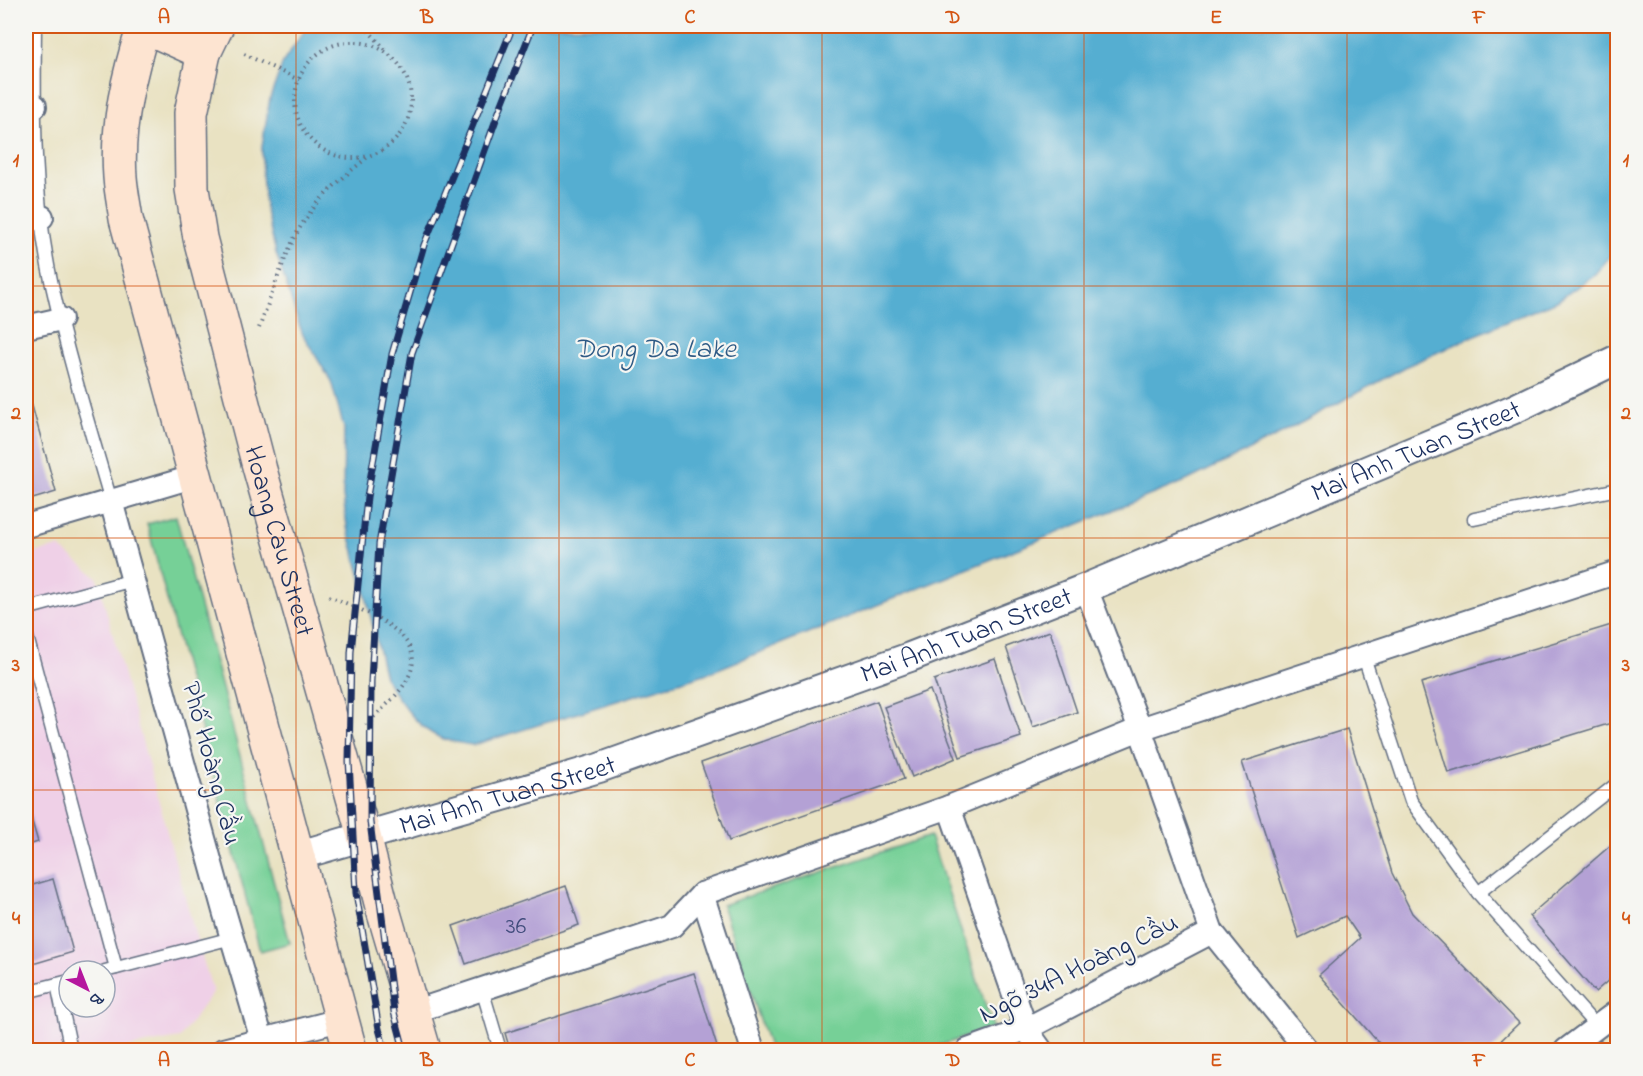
<svg xmlns="http://www.w3.org/2000/svg" width="1643" height="1076" font-family="'Indie Flower',sans-serif">
<style>
.built{fill:#efd0e7;fill-rule:evenodd}
.green{fill:#76d097;stroke:#48807a;stroke-width:1.5}
.water{fill:#54aed1;stroke:#386e98;stroke-width:1.5}
.building{fill:#b4a1d5}
.lines{fill:none;stroke-linecap:round;stroke-linejoin:round}
.service-casing{stroke:#636e81;stroke-width:15}
.minor-casing{stroke:#636e81;stroke-width:26}
.tertiary-casing{stroke:#636e81;stroke-width:32}
.secondary-casing{stroke:#636e81;stroke-width:36}
.path{stroke:#636e81;stroke-width:4;stroke-dasharray:1.5 4.5;stroke-linecap:butt}
.service{stroke:#fff;stroke-width:12}
.minor{stroke:#fff;stroke-width:22}
.tertiary{stroke:#fff;stroke-width:28}
.secondary{stroke:#fde4d1;stroke-width:33}
.rail-casing{stroke:#1b2f5e;stroke-width:7}
.rail{stroke:#f6f6f2;stroke-width:4.5;stroke-dasharray:14;stroke-linecap:butt}
.grid{fill:none;stroke:#d45514;stroke-width:1.5;stroke-opacity:0.55}
.labels{text-anchor:middle;stroke-width:4.5;stroke-linejoin:round;paint-order:stroke}
.number-label{font-size:24px;fill:#414c7c}
.street-label{font-size:27px;fill:#1b2f5e;stroke:#f6f6f2}
.water-label{font-size:28px;font-style:italic;fill:#2f5b86;stroke:#f6f6f2}
.neatline{fill:none;stroke:#d45514;stroke-width:2}
.grid-label{font-size:20px;text-anchor:middle;font-weight:bold;fill:#d45514}
</style>
<rect width="100%" height="100%" fill="#f6f6f2"/>
<filter id="ink" filterUnits="userSpaceOnUse"><feTurbulence type="fractalNoise" baseFrequency=".0167" numOctaves="2"/><feDisplacementMap in="SourceGraphic" scale="12" xChannelSelector="R" yChannelSelector="G"/><feConvolveMatrix kernelMatrix="1 2 1 2 8 2 1 2 1" color-interpolation-filters="sRGB"/></filter>
<filter id="wash" filterUnits="userSpaceOnUse"><feTurbulence type="fractalNoise" baseFrequency=".008" numOctaves="4" result="noise"/><feDisplacementMap in="SourceGraphic" scale="24" xChannelSelector="R" yChannelSelector="G"/><feGaussianBlur stdDeviation="1.35" result="paint"/><feColorMatrix in="noise" values="0 0 0 0 0 0 0 0 0 0 0 0 0 0 0 0 0 1.4 0 .05"/><feComposite in="paint" operator="in"/></filter>
<g filter="url(#wash)">
<rect width="100%" height="100%" fill="#e9e2c2"/>
<path class="built" d="M59,547L97,577L195,933L213,992L180,1038L113,1050H26V555ZM69,971H105V1007H69Z"/>
<g class="green">
<path d="M176,516L290,943L260,951L147,524Z"/>
<path d="M930,836L993,1028L926,1050H770L722,905Z"/>
</g>
<path class="water" d="M308,26H1617V249L1594,275L1557,301L1510,320L1409,365L1271,439L1186,481L708,673L473,745C459,743 445,741 433,734C416,725 394,694 385,677L365,592L347,526L343,496L344,428L331,381L303,335L298,321L276,253L265,207L262,173V147L270,98L283,62Z"/>
<g id="blocks">
<g class="building">
<path d="M29,395L56,492L26,501V396Z"/>
<path d="M1618,623V721L1448,773L1421,683Z"/>
<path d="M1050,631L1077,712L1033,727L1006,647Z"/>
<path d="M995,659L1021,737L960,757L934,680Z"/>
<path d="M930,690L956,758L912,777L884,707Z"/>
<path d="M877,701L904,779L729,841L701,763Z"/>
<path d="M1347,729L1392,873L1412,913L1519,1023L1491,1050H1385L1319,975L1360,938L1345,916L1299,938L1242,762Z"/>
<path d="M26,801L38,842L26,846Z"/>
<path d="M1618,839V972L1595,992L1529,916Z"/>
<path d="M53,879L73,952L26,966V887Z"/>
<path d="M566,886L579,925L466,964L453,926Z"/>
<path d="M694,973L718,1050H510L505,1033Z"/>
</g>
</g>
</g>
<g filter="url(#ink)">
<use href="#blocks" fill-opacity="0" stroke="#636e81" stroke-width="1.5"/>
<g class="lines">
<g class="service-casing">
<g id="service">
<path d="M35,26C34,111 33,201 52,285C68,357 90,429 111,501"/>
<path d="M1474,519L1618,489"/>
<path d="M26,609L133,580"/>
<path d="M26,633L116,968"/>
<path d="M1363,654L1411,801L1478,893L1596,1026"/>
<path d="M1478,893L1618,783"/>
<path d="M105,971L232,938"/>
<path d="M57,984L71,1050"/>
<path d="M482,989L500,1050"/>
<path d="M26,992L69,981"/>
</g>
</g>
<g class="minor-casing">
<g id="minor">
<path d="M26,108L35,106"/>
<path d="M26,221L42,217"/>
<path d="M26,327L61,319"/>
<path d="M111,501L224,911L262,1040"/>
<path d="M26,526L196,476"/>
<path d="M1086,588L1140,729L1212,932L1307,1050"/>
<path d="M949,807L1026,1029L1041,1050"/>
<path d="M702,894L753,1050"/>
<path d="M413,1012L672,926L702,894L949,807L1140,729L1618,572"/>
<path d="M223,1050L340,1020"/>
<path d="M968,1050L1026,1029L1212,932"/>
<path d="M1566,1050L1618,1011"/>
</g>
</g>
<g class="tertiary-casing">
<g id="tertiary">
<path id="s1" d="M296,856L599,768L910,657L1086,588L1514,409L1618,359"/>
</g>
</g>
<g class="secondary-casing">
<g id="secondary">
<path d="M144,26C129,73 116,126 120,177C121,191 124,205 126,219L350,1050"/>
<path d="M144,26L204,53"/>
<path id="s2" d="M217,26L204,53L191,113L192,189L200,238L260,470L364,836L381,903L424,1050"/>
</g>
</g>
<g class="path">
<path d="M364,26L387,51"/>
<circle cx="353" cy="100" r="58"/>
<path d="M244,54L299,80"/>
<path d="M259,328C273,293 287,243 309,214C325,192 348,173 369,156"/>
<path d="M329,596C358,609 430,632 409,676C401,694 380,710 366,725"/>
</g>
<use href="#service" class="service"/>
<use href="#minor" class="minor"/>
<use href="#tertiary" class="tertiary"/>
<use href="#secondary" class="secondary"/>
<g class="rail-casing">
<g id="rail">
<path d="M385,1050L379,1029L356,893L349,761L351,652L367,497L392,354L424,245L513,26"/>
<path d="M404,1050L394,1012L370,822L371,681L379,544L412,353L498,114L533,26"/>
</g>
</g>
<use href="#rail" class="rail"/>
</g>
</g>
<path class="grid" d="M296,26V1050M559,26V1050M822,26V1050M1084,26V1050M1347,26V1050M26,286H1618M26,538H1618M26,790H1618"/>
<g class="labels">
<g class="number-label">
<text x="516" y="933">36</text>
</g>
<g class="street-label">
<text dy="9" stroke="none"><textPath href="#s1" startOffset="1192">Mai Anh Tuan Street</textPath></text>
<text dy="9" stroke="none"><textPath href="#s2" startOffset="530">Hoang Cau Street</textPath></text>
<text dy="9" stroke="none"><textPath href="#s1" startOffset="706">Mai Anh Tuan Street</textPath></text>
<text transform="translate(213 763) rotate(75)" y="9">Phố Hoàng Cầu</text>
<text dy="9" stroke="none"><textPath href="#s1" startOffset="220">Mai Anh Tuan Street</textPath></text>
<text transform="translate(1078 967) rotate(-26)" y="9">Ngõ 34A Hoàng Cầu</text>
</g>
<g class="water-label">
<text x="655" y="357">Dong Da Lake</text>
</g>
</g>
<rect width="1643" height="1076" fill="none" stroke="#f6f6f2" stroke-width="66"/>
<g transform="translate(87 989) rotate(138)"><circle r="28" fill="#f6f6f2" stroke="#9ea6b7" stroke-width="1.5"/>
<path d="M0-4.5L10 22L0 15L-10 22Z" fill="#b5179e"/>
<text y="-9" font-size="16" font-weight="bold" text-anchor="middle" fill="#1b2f5e">B</text>
</g>
<rect x="33" y="33" width="1577" height="1010" class="neatline"/>
<g class="grid-label">
<text x="164" y="23">A</text>
<text x="427" y="23">B</text>
<text x="690" y="23">C</text>
<text x="953" y="23">D</text>
<text x="1216" y="23">E</text>
<text x="1479" y="23">F</text>
<text x="16" y="166">1</text>
<text x="1626" y="166">1</text>
<text x="16" y="419">2</text>
<text x="1626" y="419">2</text>
<text x="16" y="671">3</text>
<text x="1626" y="671">3</text>
<text x="16" y="924">4</text>
<text x="1626" y="924">4</text>
<text x="164" y="1066">A</text>
<text x="427" y="1066">B</text>
<text x="690" y="1066">C</text>
<text x="953" y="1066">D</text>
<text x="1216" y="1066">E</text>
<text x="1479" y="1066">F</text>
</g>
</svg>
